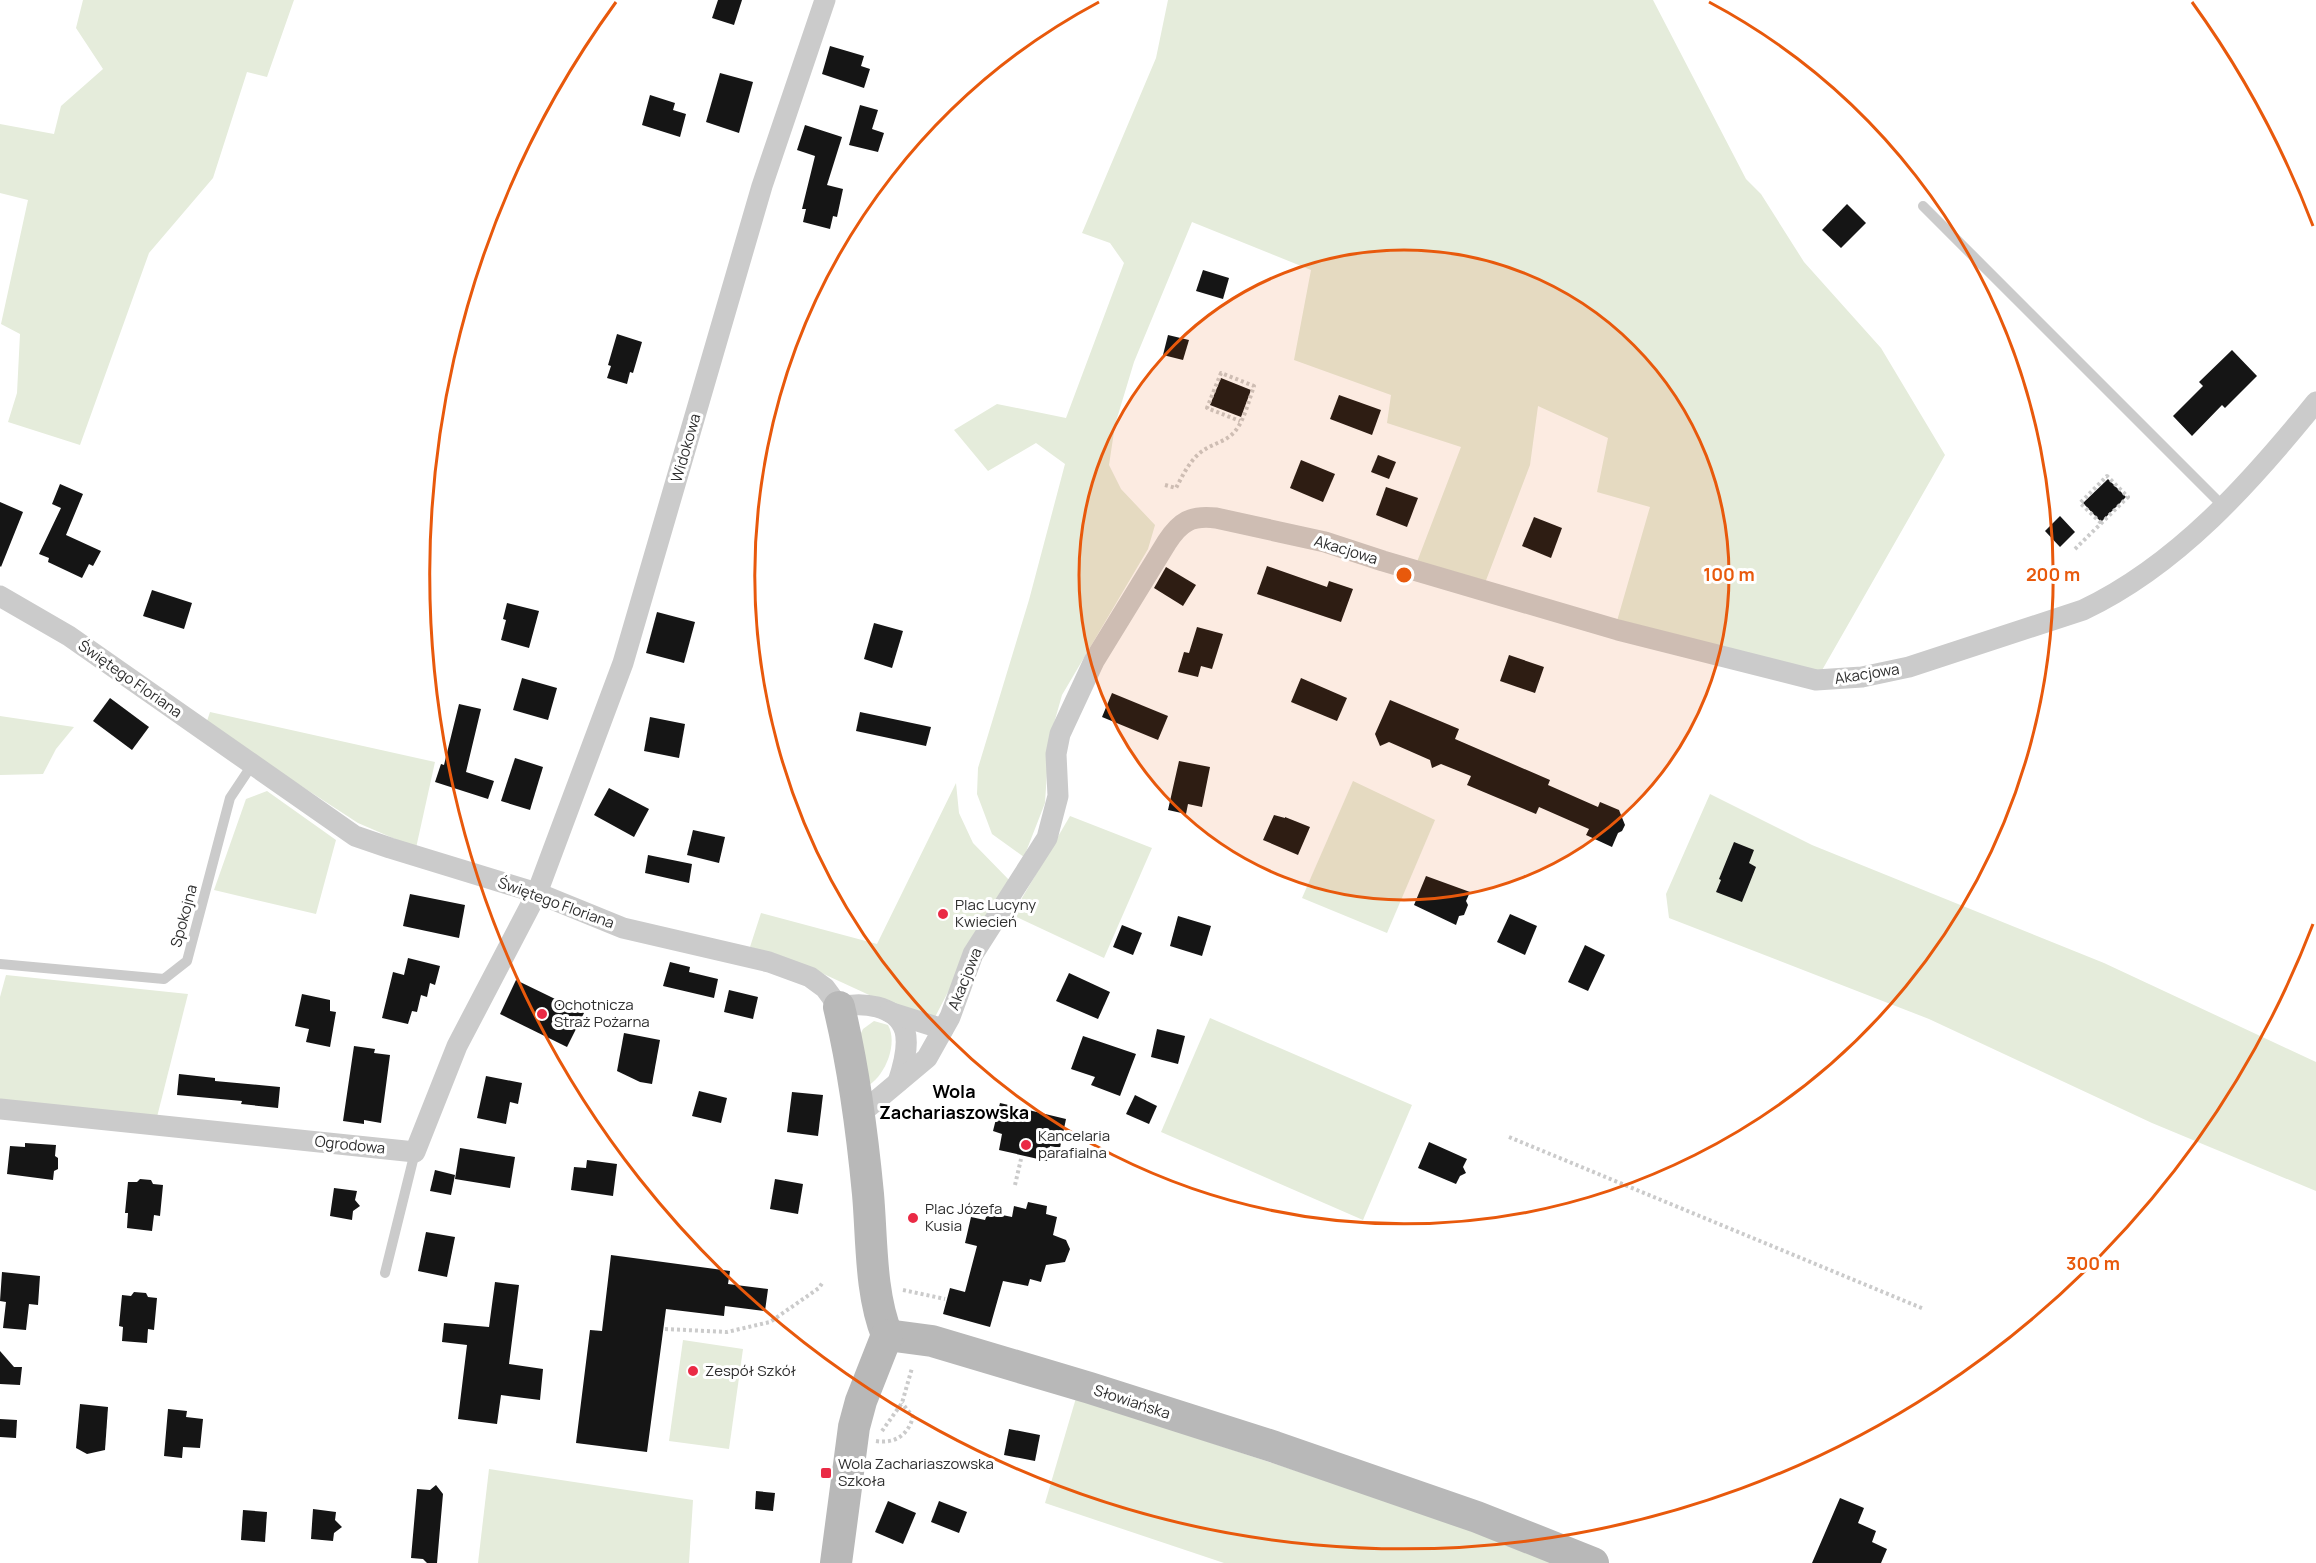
<svg xmlns="http://www.w3.org/2000/svg" width="2316" height="1563" font-family="Manrope,sans-serif">
<style>
.green{fill:#e5ecdb}
.building{fill:#151515}
.lines{fill:none;stroke-linecap:round;stroke-linejoin:round}
.path{stroke:#cbcbcb;stroke-width:4;stroke-dasharray:3 3;stroke-linecap:butt}
.lane{stroke:#cbcbcb;stroke-width:10}
.street{stroke:#cbcbcb;stroke-width:21}
.secondary{stroke:#b8b8b8;stroke-width:32}
.ring{fill:none;stroke:#e8590c;stroke-width:3}
.poi-dot{fill:#ea2a45;stroke:#fff;stroke-width:2}
.labels{text-anchor:middle;stroke-width:6;stroke-linejoin:round;paint-order:stroke}
.street-label{font-size:15px;fill:#2e2e2e;stroke:#fff}
.poi-label{font-size:15px;fill:#2e2e2e;stroke:#fff;text-anchor:start}
.quarter-label{font-size:18px;font-weight:bold;fill:#000;stroke:#fff}
.centre{fill:#e8590c;stroke:#fff;stroke-width:3}
.ring-label{font-size:18px;text-anchor:middle;font-weight:bold;fill:#e8590c;stroke:#fff;stroke-width:6;stroke-linejoin:round;paint-order:stroke}
</style>
<rect width="100%" height="100%" fill="#fff"/>
<g class="green">
<path d="M83,0H294L267,77L247,72L213,178L149,253L80,445L8,422L17,393L20,334L1,324L28,200L0,193V124L54,134L61,106L103,69L76,28Z"/>
<path d="M1168,0H1653L1746,179L1761,194L1804,262L1881,348L1945,455L1821,672L1617,621L1650,507L1597,492L1608,438L1538,406L1530,465L1485,583L1417,562L1461,447L1387,423L1391,395L1294,360L1311,270L1192,222L1134,362L1115,425L1109,465L1121,489L1155,525L1148,549L1062,695L1049,741L1045,803L1024,857L992,834L977,794L978,768L1029,600L1065,464L1036,443L988,471L954,430L997,404L1066,418L1124,263L1110,243L1082,233L1156,58Z"/>
<path d="M210,712L435,762L416,848L358,823L206,724Z"/>
<path d="M0,716L74,727L56,749L43,774L0,775Z"/>
<path d="M1353,781L1435,820L1387,933L1302,898Z"/>
<path d="M956,783L959,813L973,843L1012,883L960,969L935,1017L893,1006L815,970L750,947L761,913L877,944Z"/>
<path d="M267,791L336,840L316,914L214,890L246,799Z"/>
<path d="M1710,794L1812,845L2104,963L2316,1062V1191L2152,1123L1929,1019L1669,918L1666,894Z"/>
<path d="M1070,816L1152,848L1104,958L1012,915Z"/>
<path d="M6,975L188,994L157,1117L0,1102V997Z"/>
<path d="M1210,1018L1412,1105L1363,1220L1161,1132Z"/>
<path d="M874,1021L888,1025C898,1043 886,1074 869,1085L860,1035L863,1029Z"/>
<path d="M683,1340L743,1349L729,1449L669,1441Z"/>
<path d="M1076,1398L1474,1530L1553,1563H1224L1045,1503Z"/>
<path d="M489,1469L693,1500L689,1563H478Z"/>
</g>
<g class="building">
<path d="M718,0H742L734,25L712,18Z"/>
<path d="M830,46L864,56L861,66L870,69L864,88L822,74Z"/>
<path d="M720,73L753,82L739,133L706,122Z"/>
<path d="M650,95L675,103L673,110L686,114L680,137L642,125Z"/>
<path d="M860,105L878,110L872,129L884,133L878,152L849,145Z"/>
<path d="M805,125L842,137L827,185L843,189L837,217L833,216L830,229L803,222L806,209H802L815,156L797,150Z"/>
<path d="M1847,204L1866,223L1841,248L1822,230Z"/>
<path d="M1203,270L1229,278L1223,299L1196,291Z"/>
<path d="M617,334L642,342L633,373L630,372L627,384L607,378L611,366L608,365Z"/>
<path d="M1168,335L1189,340L1183,360L1163,355Z"/>
<path d="M2232,350L2257,376L2225,408L2222,405L2192,436L2173,416L2203,386L2199,382Z"/>
<path d="M1221,378L1251,390L1241,417L1210,405Z"/>
<path d="M1339,395L1381,410L1372,435L1330,419Z"/>
<path d="M1378,455L1396,462L1389,479L1371,472Z"/>
<path d="M1301,460L1335,474L1323,502L1290,488Z"/>
<path d="M2108,479L2126,497L2101,522L2083,503Z"/>
<path d="M60,484L83,494L66,535L101,551L93,566L89,564L82,578L48,562L49,558L39,554L61,508L52,504Z"/>
<path d="M1386,487L1418,498L1407,527L1376,515Z"/>
<path d="M0,502L23,512L1,567L0,566Z"/>
<path d="M2060,516L2075,532L2060,547L2045,531Z"/>
<path d="M1534,517L1562,528L1551,558L1522,546Z"/>
<path d="M1267,566L1327,587L1329,581L1353,589L1341,622L1257,594Z"/>
<path d="M1166,567L1196,585L1183,606L1154,588Z"/>
<path d="M152,590L192,603L184,629L143,616Z"/>
<path d="M507,603L539,611L529,648L501,640L506,620L503,619Z"/>
<path d="M657,612L695,622L684,663L646,653Z"/>
<path d="M874,623L903,631L892,668L864,659Z"/>
<path d="M1197,627L1223,634L1212,669L1201,666L1198,677L1178,672L1184,652L1189,653Z"/>
<path d="M1509,655L1544,667L1535,693L1500,681Z"/>
<path d="M522,678L557,688L548,720L513,710Z"/>
<path d="M1301,678L1347,698L1337,721L1291,702Z"/>
<path d="M1112,693L1168,716L1158,740L1102,717Z"/>
<path d="M110,698L149,727L132,750L93,721Z"/>
<path d="M1390,700L1459,729L1455,739L1550,780L1548,785L1598,807L1600,802L1619,810L1625,825L1622,831L1618,833L1612,847L1586,835L1589,829L1539,807L1536,814L1467,785L1471,776L1441,764L1432,768L1430,760L1389,742L1380,746L1375,734Z"/>
<path d="M459,704L481,709L466,772L494,781L488,799L435,782L441,764L444,765Z"/>
<path d="M860,712L931,727L926,746L856,731Z"/>
<path d="M650,717L685,724L679,758L644,751Z"/>
<path d="M515,758L543,767L530,810L501,801Z"/>
<path d="M1179,761L1210,767L1202,807L1188,804L1186,814L1168,810Z"/>
<path d="M609,788L649,809L634,837L594,815Z"/>
<path d="M1274,815L1285,818V817L1310,827L1298,855L1263,840Z"/>
<path d="M693,830L725,837L719,863L687,855Z"/>
<path d="M1734,842L1754,850L1749,863L1756,867L1742,902L1716,892L1721,880L1719,879Z"/>
<path d="M648,855L692,864L689,883L645,873Z"/>
<path d="M1426,876L1470,892L1466,901L1468,905L1464,915L1459,916L1456,925L1414,905Z"/>
<path d="M410,894L465,905L459,938L403,926Z"/>
<path d="M1510,914L1537,926L1525,955L1497,942Z"/>
<path d="M1178,916L1211,926L1202,956L1170,946Z"/>
<path d="M1122,925L1142,933L1133,955L1113,947Z"/>
<path d="M1585,945L1605,955L1588,991L1568,982Z"/>
<path d="M408,958L440,966L435,985L430,983L427,997L421,995L417,1012L412,1011L408,1024L382,1018L393,972L404,975Z"/>
<path d="M670,962L690,967L689,972L718,979L714,998L663,986Z"/>
<path d="M1069,973L1110,992L1098,1019L1056,1001Z"/>
<path d="M516,980L584,1013L567,1047L500,1014Z"/>
<path d="M729,990L758,997L753,1019L724,1012Z"/>
<path d="M302,994L330,1000V1011L336,1012L330,1047L306,1042L309,1029L295,1026Z"/>
<path d="M1157,1029L1185,1036L1178,1064L1151,1057Z"/>
<path d="M624,1033L660,1040L652,1084L640,1082L617,1071Z"/>
<path d="M1083,1036L1136,1054L1120,1096L1091,1085L1095,1077L1071,1069Z"/>
<path d="M354,1046L375,1049L374,1053L390,1055L381,1123L364,1120V1124L343,1121Z"/>
<path d="M179,1074L215,1078V1081L280,1087L278,1108L241,1104L242,1101L177,1095Z"/>
<path d="M486,1076L522,1083L518,1104L510,1102L506,1124L477,1118Z"/>
<path d="M699,1091L727,1098L721,1123L692,1116Z"/>
<path d="M792,1092L823,1095L818,1136L787,1132Z"/>
<path d="M1135,1095L1157,1106L1149,1124L1126,1114Z"/>
<path d="M1000,1103L1066,1119L1060,1148L1050,1146L1047,1161L999,1150L1002,1134L993,1131Z"/>
<path d="M1429,1142L1467,1159L1463,1167L1466,1173L1460,1176L1456,1184L1418,1168Z"/>
<path d="M25,1143L56,1145L55,1156L58,1158V1169L54,1171L53,1180L7,1174L10,1146L25,1147Z"/>
<path d="M460,1148L515,1157L510,1188L455,1179Z"/>
<path d="M587,1160L617,1164L613,1196L571,1190L574,1167L586,1168Z"/>
<path d="M435,1170L455,1175L451,1195L430,1191Z"/>
<path d="M140,1179L151,1180L153,1184L163,1185L160,1216L154,1215L152,1231L127,1228L128,1213H125L128,1182H137Z"/>
<path d="M775,1179L803,1184L798,1214L770,1209Z"/>
<path d="M334,1188L357,1191L355,1200L360,1206L353,1211L352,1220L330,1216Z"/>
<path d="M1028,1202L1047,1206L1046,1214L1057,1217L1053,1235L1066,1240L1070,1249L1065,1262L1046,1265L1041,1282L1030,1279L1028,1286L1003,1281L990,1327L943,1314L950,1288L965,1292L977,1246L965,1243L971,1217L985,1220L988,1212L1012,1217L1014,1206L1026,1209Z"/>
<path d="M426,1232L455,1237L447,1277L418,1271Z"/>
<path d="M611,1255L730,1271L728,1284L768,1289L765,1311L725,1306L724,1316L666,1309L647,1452L576,1443L590,1330L602,1331Z"/>
<path d="M2,1272L40,1276L38,1305L29,1304L26,1330L3,1328L6,1302L0,1301Z"/>
<path d="M495,1282L519,1285L509,1364L543,1369L540,1400L501,1395L497,1424L458,1419L467,1345L442,1342L444,1323L489,1327Z"/>
<path d="M134,1292L146,1293L148,1297L157,1298L154,1330L148,1329L147,1343L122,1341L123,1327L119,1326L122,1295L131,1296Z"/>
<path d="M0,1351L14,1367H22L20,1385L0,1384Z"/>
<path d="M80,1404L108,1407L105,1450L87,1454L76,1448Z"/>
<path d="M168,1409L187,1411L186,1417L203,1419L200,1448L183,1447L182,1458L164,1456Z"/>
<path d="M0,1419L17,1420L16,1438L0,1437Z"/>
<path d="M1009,1429L1040,1435L1035,1461L1004,1455Z"/>
<path d="M436,1485L443,1494L437,1563H427L423,1559L411,1558L417,1489L430,1490Z"/>
<path d="M756,1491L775,1493L773,1511L755,1509Z"/>
<path d="M1840,1498L1864,1508L1858,1523L1876,1531L1872,1542L1887,1549L1881,1563H1812Z"/>
<path d="M888,1501L916,1513L903,1544L875,1532Z"/>
<path d="M939,1501L967,1512L959,1533L931,1522Z"/>
<path d="M313,1509L336,1512L335,1520L342,1527L334,1533L333,1541L311,1539Z"/>
<path d="M243,1510L267,1512L265,1542L241,1540Z"/>
</g>
<g class="lines">
<g class="path">
<path d="M1165,485L1176,488C1183,475 1190,459 1204,450C1214,443 1228,441 1236,430C1245,418 1249,400 1254,386L1221,373L1207,408L1240,421"/>
<path d="M2075,549L2128,497L2107,476L2080,503L2101,523"/>
<path d="M1509,1137L1924,1309"/>
<path d="M1015,1185L1021,1159"/>
<path d="M903,1290L945,1299"/>
<path d="M665,1329L727,1332L770,1322L819,1288L823,1282"/>
<path d="M882,1431L902,1403L912,1368"/>
<path d="M876,1441C895,1444 908,1435 913,1417L902,1403"/>
</g>
<g class="lane">
<path d="M1923,206L2223,506"/>
<path d="M0,964L164,979L187,961L230,798L252,765"/>
<path d="M385,1273L415,1152"/>
</g>
<g class="street">
<path d="M0,596L69,636L355,836L390,848L537,893L623,928L769,962L810,977L825,988L839,1007C861,1002 897,1004 905,1031C909,1047 903,1067 898,1082"/>
<path d="M889,1012L943,1029"/>
<path d="M0,1109L415,1152L457,1046L537,893L623,663L762,186L825,0"/>
<path d="M859,1115L927,1058L950,1017L973,954L1047,838L1058,796L1056,754L1060,734L1094,661L1167,542C1180,522 1191,515 1216,518L1325,542L1383,561L1618,630L1816,680L1862,677L1909,667L2083,610C2178,565 2251,482 2316,402"/>
</g>
<g class="secondary">
<path d="M839,1007C854,1069 862,1131 868,1194C872,1239 870,1293 887,1335"/>
<path d="M887,1335L932,1341L1090,1388L1275,1447L1477,1517L1593,1563"/>
<path d="M836,1563L854,1427L861,1401L887,1335"/>
</g>
</g>
<circle cx="1404" cy="575" r="325" fill="#e8590c" fill-opacity=".12"/>
<g class="ring">
<circle cx="1404" cy="575" r="325"/>
<path d="M1709 2A649 649 0 1 1 1099 2"/>
<path d="M2313 924A974 974 0 1 1 616 2M2192 2A974 974 0 0 1 2313 226"/>
</g>
<g class="poi-dot">
<circle cx="943" cy="914" r="6"/>
<circle cx="542" cy="1014" r="6"/>
<circle cx="1026" cy="1145" r="6"/>
<circle cx="913" cy="1218" r="6"/>
<circle cx="693" cy="1371" r="6"/>
<rect x="820" y="1467" width="12" height="12" rx="3"/>
</g>
<g class="labels">
<g class="street-label">
<text transform="translate(686 448) rotate(-74)" y="5">Widokowa</text>
<text transform="translate(1346 550) rotate(17)" y="5">Akacjowa</text>
<text transform="translate(1867 674) rotate(-9)" y="5">Akacjowa</text>
<text transform="translate(130 679) rotate(35)" y="5">Świętego Floriana</text>
<text transform="translate(556 903) rotate(20)" y="5">Świętego Floriana</text>
<text transform="translate(184 916) rotate(-75)" y="5">Spokojna</text>
<text transform="translate(965 979) rotate(-68)" y="5">Akacjowa</text>
<text transform="translate(350 1145) rotate(6)" y="5">Ogrodowa</text>
<text transform="translate(1132 1402) rotate(18)" y="5">Słowiańska</text>
</g>
<g class="poi-label">
<text x="955" y="910">Plac Lucyny<tspan x="955" dy="17">Kwiecień</tspan></text>
<text x="554" y="1010">Ochotnicza<tspan x="554" dy="17">Straż Pożarna</tspan></text>
<text x="1038" y="1141">Kancelaria<tspan x="1038" dy="17">parafialna</tspan></text>
<text x="925" y="1214">Plac Józefa<tspan x="925" dy="17">Kusia</tspan></text>
<text x="705" y="1376">Zespół Szkół</text>
<text x="838" y="1469">Wola Zachariaszowska<tspan x="838" dy="17">Szkoła</tspan></text>
</g>
<g class="quarter-label">
<text x="954" y="1098">Wola<tspan x="954" dy="21">Zachariaszowska</tspan></text>
</g>
</g>
<circle cx="1404" cy="575" r="9" class="centre"/>
<g class="ring-label">
<text x="1729" y="581">100 m</text>
<text x="2053" y="581">200 m</text>
<text x="2093" y="1270">300 m</text>
</g>
</svg>
